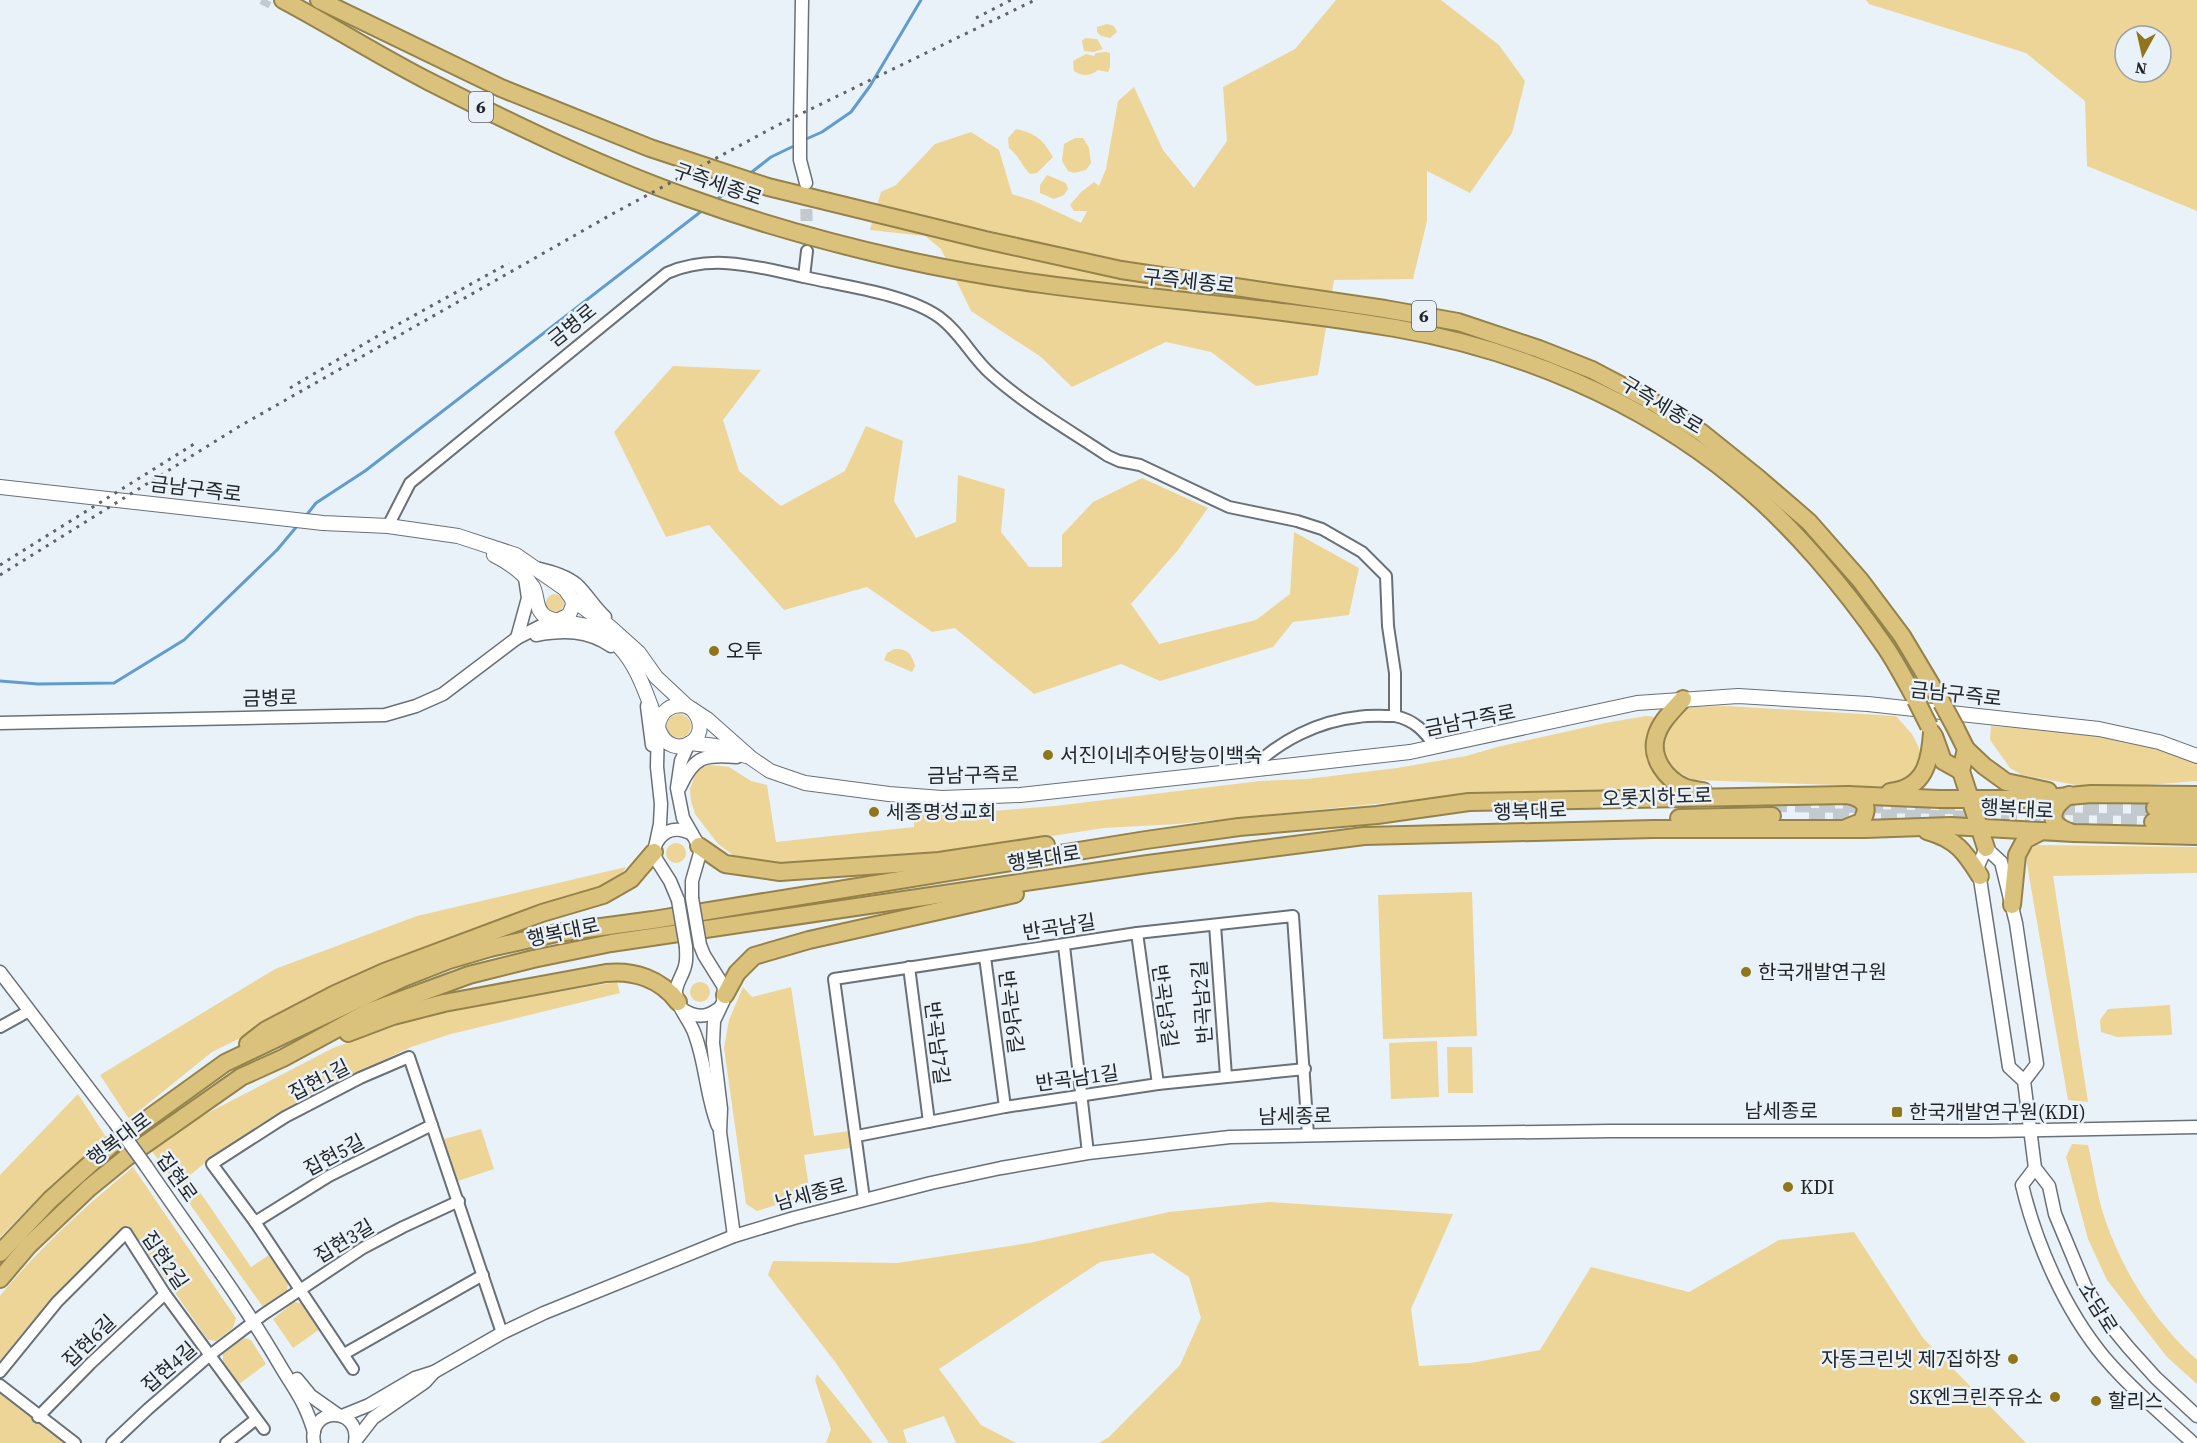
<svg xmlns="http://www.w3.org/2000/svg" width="2197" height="1443" font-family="'Source Serif 4','Noto Sans KR',serif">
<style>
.green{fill:#ecd597;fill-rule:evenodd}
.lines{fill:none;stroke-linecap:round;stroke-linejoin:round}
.stream{stroke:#609ccd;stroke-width:3}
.minor-tunnel{stroke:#c2c9cf;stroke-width:10;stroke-dasharray:10 5;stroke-linecap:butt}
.tertiary-tunnel{stroke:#c2c9cf;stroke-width:12;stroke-dasharray:12 6;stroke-linecap:butt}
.trunk-tunnel{stroke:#c2c9cf;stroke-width:16;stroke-dasharray:16 8;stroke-linecap:butt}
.minor-casing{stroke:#697076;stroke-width:14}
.tertiary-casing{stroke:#697076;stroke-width:15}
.secondary-casing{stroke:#697076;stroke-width:16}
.trunk-casing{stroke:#95824a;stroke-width:20}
.minor{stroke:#fff;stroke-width:10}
.tertiary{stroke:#fff;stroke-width:12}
.secondary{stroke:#fff;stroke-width:14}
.trunk{stroke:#dbc27c;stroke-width:16}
.rail{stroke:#606468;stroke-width:3;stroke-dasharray:3 6;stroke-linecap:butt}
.tertiary-bridge-casing{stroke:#697076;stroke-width:15;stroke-linecap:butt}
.trunk-bridge-casing{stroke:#95824a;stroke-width:20;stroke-linecap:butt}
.tertiary-bridge{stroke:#fff;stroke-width:12}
.trunk-bridge{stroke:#dbc27c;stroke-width:16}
.poi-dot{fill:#91751a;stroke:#eaf2f9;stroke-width:2}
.labels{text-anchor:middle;stroke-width:5;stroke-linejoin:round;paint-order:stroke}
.shield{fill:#eaf2f9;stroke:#5f6367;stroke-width:1.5}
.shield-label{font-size:18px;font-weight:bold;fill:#232628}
.street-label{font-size:20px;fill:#232628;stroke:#eaf2f9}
.poi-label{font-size:20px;fill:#232628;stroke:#eaf2f9;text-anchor:start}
</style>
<rect width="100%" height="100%" fill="#eaf2f9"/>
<g class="green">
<path d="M1336,0H1441L1499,45L1525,81L1512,133L1470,193L1427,171V221L1413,279L1334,280L1318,375L1256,386L1211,352L1166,342L1072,387L1041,357L971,311L941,249L925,236L870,230L881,192L896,185L935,144L971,132L999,150L1012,194L1034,201L1081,223L1087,211H1074L1070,205L1081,192L1094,182L1099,186L1106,169L1118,101L1134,87L1163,150L1194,188L1227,141L1223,87L1295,49Z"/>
<path d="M1866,0H2197V211L2087,166L2085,101L2026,53L1869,4ZM2125,36H2161V72H2125Z"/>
<path d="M1107,24L1114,26L1117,32L1110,38L1101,36L1097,32V27Z"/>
<path d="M1085,38L1097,39L1103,49L1094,52L1084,51L1082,41Z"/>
<path d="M1106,52L1110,53V67L1108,72L1098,70C1090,76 1083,77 1074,71L1073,61L1086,54L1094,56L1096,53Z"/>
<path d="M1016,129C1036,133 1043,140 1053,157L1037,173L1030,174C1021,165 1020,157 1009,148L1008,138Z"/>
<path d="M1075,138H1083L1089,148L1091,163L1086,170L1074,173L1068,171L1062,161L1064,144Z"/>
<path d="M1047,175L1066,183L1068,189L1064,195L1054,199L1040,193V185Z"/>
<path d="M673,366L761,370L723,420L739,471L781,506L845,471L866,426L903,441L894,501L916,538L956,522L958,475L1005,489L1001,532L1029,567H1062V535L1093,502L1142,478L1208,508L1178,550L1131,604L1159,644L1256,620L1290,594L1294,532L1359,568L1349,615L1293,622L1273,647L1160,681L1121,664L1034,694L955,628L932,632L867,587L784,610L709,525L666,537L614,432Z"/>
<circle cx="555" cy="603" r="9"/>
<path d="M894,649C907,648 912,654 915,666L912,672L884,660L887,653Z"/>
<path d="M1726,706L1896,716L1912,734L1919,748L1922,762L1912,780L1893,787L1693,780L1677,771L1668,763L1664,753L1663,734L1681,707Z"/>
<circle cx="679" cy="726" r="12"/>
<path d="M1646,716L1656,717L1659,723L1667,783L1663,791L1453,796L1177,824L1104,828L947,852L766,865L737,858L718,844L695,814L691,801L690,789L696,773L703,767L710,765L729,767L751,781L767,785L776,842L914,827V810L980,812L1055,806L1260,781L1307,779L1397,768L1466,756L1501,746L1605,723Z"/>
<path d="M1991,726L2079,732L2146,746L2197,763V781L2147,785H2076L2022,775L2010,768L1990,740Z"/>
<circle cx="676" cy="853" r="10"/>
<path d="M2037,845L2197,847V873L2053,876L2088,1102L2068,1100L2025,853Z"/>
<path d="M626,867L621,875L594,892L371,973L212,1052L129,1119L100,1075L275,969L417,916Z"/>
<path d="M1472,892L1477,1036L1383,1039L1378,895Z"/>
<circle cx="700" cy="992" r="10"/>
<path d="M617,982L620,993L451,1034L411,1047L312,1094L206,1162L189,1176L251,1267L269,1255L288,1283L287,1291L263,1307L152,1151L202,1116L333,1048L428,1014Z"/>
<path d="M743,987L752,997L791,987L814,1136L849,1131L850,1148L804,1155L810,1194L757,1211L746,1204L724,1048L729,1020Z"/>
<path d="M2170,1005L2172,1035L2117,1037L2101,1032L2100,1020L2108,1009Z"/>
<path d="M1437,1041L1439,1097L1391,1099L1389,1043Z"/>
<path d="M1447,1047H1472L1473,1093H1448Z"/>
<path d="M78,1094L106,1137L54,1183L0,1237V1175Z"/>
<path d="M481,1129L494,1169L458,1181L444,1139Z"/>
<path d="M2072,1144L2088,1145C2094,1170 2097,1197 2106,1222C2124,1274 2156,1323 2197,1360V1384L2167,1357L2107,1280L2088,1239L2066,1157Z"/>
<path d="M133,1167L236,1318L233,1328L216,1341L208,1340L128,1225C81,1268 38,1311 0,1362V1296C39,1248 86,1206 133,1167Z"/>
<path d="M1269,1202L1453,1214L1411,1309L1419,1366L1471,1363L1540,1350L1591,1267L1689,1292L1779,1240L1854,1232L1923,1338L2026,1443H1099L1109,1437L1180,1365L1201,1318L1189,1277L1153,1253L1100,1262L939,1369L981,1425L1016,1443H956L944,1416L903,1430L907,1443H889L836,1363L768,1275L773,1261L897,1263L1029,1243L1169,1212Z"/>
<path d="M294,1302L302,1303L320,1329L293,1348L273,1319Z"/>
<path d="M244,1338L251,1340L266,1364L239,1384L223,1361V1352Z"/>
<path d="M817,1374L873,1443H826L831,1429L815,1380Z"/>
<path d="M0,1393L64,1443H0Z"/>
</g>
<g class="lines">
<g class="stream">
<path d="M804,140L822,132L851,112L870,86L921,0"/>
<path d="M748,175L771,157L796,145"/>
<path d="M715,201L738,183"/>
<path d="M305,517L316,503L365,471L703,210"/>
<path d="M0,681L38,684L114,683L184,640L277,550L298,525"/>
</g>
<path class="minor-tunnel" d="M264,6L267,0"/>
<path class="tertiary-tunnel" d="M806,191L807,242"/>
<g class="trunk-tunnel">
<path d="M1771,804L2155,808"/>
<path d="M1809,816L2153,822"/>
</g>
<g class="minor-casing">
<g id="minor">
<path d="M804,277C844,286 907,294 939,317C961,333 972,358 992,375C1027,406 1069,430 1108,456L1119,461L1140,465L1229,507L1297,521L1322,529L1362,552L1386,576L1388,626L1395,673V716C1383,716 1370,715 1358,717C1318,721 1279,741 1251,769"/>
<path d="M388,526L410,483L667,273C713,253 758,267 804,277L807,251"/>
<path d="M1395,716C1414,720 1425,731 1435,747"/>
<path d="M1215,925L1226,1076"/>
<path d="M1137,933L1158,1084"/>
<path d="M1064,946L1088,1153"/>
<path d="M985,957L1005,1107"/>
<path d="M909,967L929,1122"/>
<path d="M0,1027L29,1011"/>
<path d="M857,1136L1005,1107L1158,1084L1305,1069"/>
<path d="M864,1199L834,979L1137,933L1293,916L1308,1135"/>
<path d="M255,1222L329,1176L432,1125"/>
<path d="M344,1354L483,1275"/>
<path d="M353,1369L255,1222L212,1164L285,1117L360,1078L409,1057L502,1333"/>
<path d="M0,1372L57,1302L126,1233L165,1294L264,1429"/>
<path d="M0,1385L75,1443"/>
<path d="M38,1417L90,1364L165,1294"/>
<path d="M112,1443L148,1409L210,1355L264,1314L363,1248L403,1227L459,1201"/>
<path d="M226,1443L255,1420"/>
</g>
</g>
<g class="tertiary-casing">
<g id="tertiary">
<path d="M802,0L800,126V160L806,183"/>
<path d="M536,568C550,571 565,575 576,584C587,594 594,607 605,617"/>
<path d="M536,635C564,630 587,630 611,646"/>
<path d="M517,638L528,598L525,578"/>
<path d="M647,706L652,745"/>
<path d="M0,723L385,715L416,706L443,694L517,638L553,620"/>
<path d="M658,727L657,767L661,804L660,824L654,852L656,859L670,881L678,900"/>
<path d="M688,745L681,761L677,788L683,818L699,846L700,853L692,881V898"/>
<path d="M680,787C694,756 705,754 737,757"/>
<path d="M657,842C665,828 679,827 692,834"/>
<path d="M700,945L704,955L724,987L723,1002L714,1021L713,1043L721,1109L720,1132L734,1236"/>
<path d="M686,947C686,953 687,960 685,966C683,975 676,983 676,992C676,1007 691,1021 695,1035C706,1064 706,1096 718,1126"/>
<path d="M0,972L115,1123"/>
<path d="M682,1009C695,1018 706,1018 718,1009"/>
<path d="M2024,1081L2037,1064L2016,923L2001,862L1986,848L1978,866L2009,1067L2024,1081L2035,1168L2049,1186L2055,1214L2085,1286L2105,1319L2128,1347L2156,1378L2197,1416"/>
<path d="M146,1166C191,1232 241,1298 281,1367C296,1392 305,1402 314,1432"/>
<path d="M2035,1168L2022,1185C2036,1244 2065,1310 2104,1357C2131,1389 2163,1415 2193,1443"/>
<path d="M434,1372L502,1333L544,1313L734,1236L794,1218L931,1183L1001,1168L1088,1153L1230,1137L1381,1134L1610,1131H1989L2197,1127"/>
<path d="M297,1379L311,1396L338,1415"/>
<path d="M342,1416L369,1405L415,1378L434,1372L425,1382L373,1418L356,1440"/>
<path d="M314,1443C307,1406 361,1406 355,1442"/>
</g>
</g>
<g class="secondary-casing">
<g id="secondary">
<path d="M0,487L323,523L388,526L458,536L516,555L565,589L572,599L573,605L569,615L559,620"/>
<path d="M494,555C508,562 524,573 533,587C538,597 535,609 545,616C554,623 578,623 590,627C631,642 645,688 658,727"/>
<path d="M572,599L610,627L639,653L656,677L687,706L707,719L751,758L770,771L805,783L889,794L942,798L1020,795L1285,766L1410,752L1637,703L1738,696L1868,704L2099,729L2159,742L2197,756"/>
<path d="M658,727C660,711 671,703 687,706"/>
<path d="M659,730C671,764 717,739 693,710"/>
<path d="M690,743L716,746L746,756"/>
</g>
</g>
<g class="trunk-casing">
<g id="trunk">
<path d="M283,0C332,26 379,56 428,81C511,123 601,167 689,198C758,223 830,243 901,259C1064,296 1231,300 1395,328C1518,349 1640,400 1737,480C1791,524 1844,587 1884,645C1896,662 1906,682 1916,700"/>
<path d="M319,0L501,88L650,148L768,187L985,240L1121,270L1385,309L1458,322L1539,349L1592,370L1653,402L1702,433L1758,478L1809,522L1860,580L1902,636L1942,703"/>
<path d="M1683,699C1673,710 1660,722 1656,737C1650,758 1666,779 1684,787C1690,790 1697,790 1703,791"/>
<path d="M1955,727L1966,749L1961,771L1986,848"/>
<path d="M1934,736L1943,761L1961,771"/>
<path d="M1966,749L1984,766L2006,782L2048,791"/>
<path d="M1890,792C1925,788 1930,762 1932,733"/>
<path d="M2069,795C2052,807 2044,823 2070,832"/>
<path d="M2155,808L2197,809"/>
<path d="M1679,818L1772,816"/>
<path d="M2153,822L2197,823"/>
<path d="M1846,828L1861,822C1871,806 1864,799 1848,795"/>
<path d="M1927,831C1956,839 1965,852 1980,876"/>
<path d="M699,846L725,864L780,872L939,861L1046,845"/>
<path d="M2012,905L2017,855L2025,840L2042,831"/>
<path d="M725,995L737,973L754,956L809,940L1015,894"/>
<path d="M348,1033L393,1016L444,1003L606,973C634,970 661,979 678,1002"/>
<path d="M248,1044L266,1030L335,994L384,972L542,913L603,895L631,879L654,852"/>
<path d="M0,1253L50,1200L110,1146L225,1063L403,978L449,960L490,948L557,933L653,920L1146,840L1239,827L1377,815L1469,802L1848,795L1939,799H2037L2091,794L2197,795"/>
<path d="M0,1279L28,1246L89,1188L127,1157L241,1077L283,1058L368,1012L469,975L533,959L611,943L1148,864L1364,836L1654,829H1865L1951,826L2074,833L2197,836"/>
</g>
</g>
<use href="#minor" class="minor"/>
<use href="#tertiary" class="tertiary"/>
<use href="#secondary" class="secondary"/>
<use href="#trunk" class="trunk"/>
<g class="rail">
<path d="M976,18L1011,0"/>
<path d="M290,388L386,331L509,263"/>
<path d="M0,565L194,444"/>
<path d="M0,575L240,426L614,213L778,125L1035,0"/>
</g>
<g class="tertiary-bridge-casing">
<g id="tertiary-bridge">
<path d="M692,898L700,945"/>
<path d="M678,900L686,947"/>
<path d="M115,1123L146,1166"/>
</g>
</g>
<g class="trunk-bridge-casing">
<g id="trunk-bridge">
<path d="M1916,700L1929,726"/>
<path d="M1942,703L1955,727"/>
</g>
</g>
<use href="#tertiary-bridge" class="tertiary-bridge"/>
<use href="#trunk-bridge" class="trunk-bridge"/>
</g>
<g class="poi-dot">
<circle cx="714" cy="651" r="6"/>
<circle cx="1048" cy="755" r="6"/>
<circle cx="874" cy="812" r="6"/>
<circle cx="1746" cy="972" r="6"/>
<rect x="1891" y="1106" width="12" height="12" rx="3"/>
<circle cx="1788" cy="1187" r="6"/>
<circle cx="2013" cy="1359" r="6"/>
<circle cx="2055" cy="1397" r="6"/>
<circle cx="2096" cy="1401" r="6"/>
</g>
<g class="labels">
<g class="shield">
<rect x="469" y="92" width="24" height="30" rx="4.5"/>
<rect x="1412" y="301" width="24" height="30" rx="4.5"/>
</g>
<g class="shield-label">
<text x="481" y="113">6</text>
<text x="1424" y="322">6</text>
</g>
<g class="street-label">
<text transform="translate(718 184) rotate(19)" y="7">구즉세종로</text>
<text transform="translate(1189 281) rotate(6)" y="7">구즉세종로</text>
<text transform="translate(572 325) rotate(-39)" y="7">금병로</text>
<text transform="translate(1662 405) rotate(31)" y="7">구즉세종로</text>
<text transform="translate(196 489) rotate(7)" y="7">금남구즉로</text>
<text transform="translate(1956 694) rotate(6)" y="7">금남구즉로</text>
<text transform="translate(270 698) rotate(-1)" y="7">금병로</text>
<text transform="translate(1470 720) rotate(-11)" y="7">금남구즉로</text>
<text transform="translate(973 775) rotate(-1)" y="7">금남구즉로</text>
<text transform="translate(1657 797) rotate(-2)" y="7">오롯지하도로</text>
<text transform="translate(2017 809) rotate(3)" y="7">행복대로</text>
<text transform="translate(1530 811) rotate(-2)" y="7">행복대로</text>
<text transform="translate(1044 858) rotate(-9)" y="7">행복대로</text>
<text transform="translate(1059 927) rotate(-9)" y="7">반곡남길</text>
<text transform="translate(563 932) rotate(-12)" y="7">행복대로</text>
<text transform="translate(1202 1002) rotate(-94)" y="7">반곡남2길</text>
<text transform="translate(1165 1006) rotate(82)" y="7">반곡남3길</text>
<text transform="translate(1011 1012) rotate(83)" y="7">반곡남6길</text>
<text transform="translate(937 1043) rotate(83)" y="7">반곡남7길</text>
<text transform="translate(1077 1078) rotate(-8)" y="7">반곡남1길</text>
<text transform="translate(319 1080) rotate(-27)" y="7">집현1길</text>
<text x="1781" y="1118">남세종로</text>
<text transform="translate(1295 1116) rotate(-1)" y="7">남세종로</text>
<text transform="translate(119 1139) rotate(-37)" y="7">행복대로</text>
<text transform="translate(334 1155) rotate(-28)" y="7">집현5길</text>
<text transform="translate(177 1177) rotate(55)" y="7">집현로</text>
<text transform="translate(811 1194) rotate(-15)" y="7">남세종로</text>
<text transform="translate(344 1241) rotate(-31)" y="7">집현3길</text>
<text transform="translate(165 1260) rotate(56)" y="7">집현2길</text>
<text transform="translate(2098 1308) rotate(58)" y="7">소담로</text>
<text transform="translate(89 1341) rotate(-44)" y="7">집현6길</text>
<text transform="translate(169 1367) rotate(-41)" y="7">집현4길</text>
</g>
<g class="poi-label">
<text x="726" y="658">오투</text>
<text x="1060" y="762">서진이네추어탕능이백숙</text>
<text x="886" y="819">세종명성교회</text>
<text x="1758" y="979">한국개발연구원</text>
<text x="1909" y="1119">한국개발연구원(KDI)</text>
<text x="1800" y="1194">KDI</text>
<text x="2001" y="1366" text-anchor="end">자동크린넷 제7집하장</text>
<text x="2043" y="1404" text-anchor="end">SK엔크린주유소</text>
<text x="2108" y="1408">할리스</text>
</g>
</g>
<g transform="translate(2143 54) rotate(188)"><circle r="28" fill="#eaf2f9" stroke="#9aa0a5" stroke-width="1.5"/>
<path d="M0-4.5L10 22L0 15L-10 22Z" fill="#91751a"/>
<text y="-9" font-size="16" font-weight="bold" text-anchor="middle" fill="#232628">N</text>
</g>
</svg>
